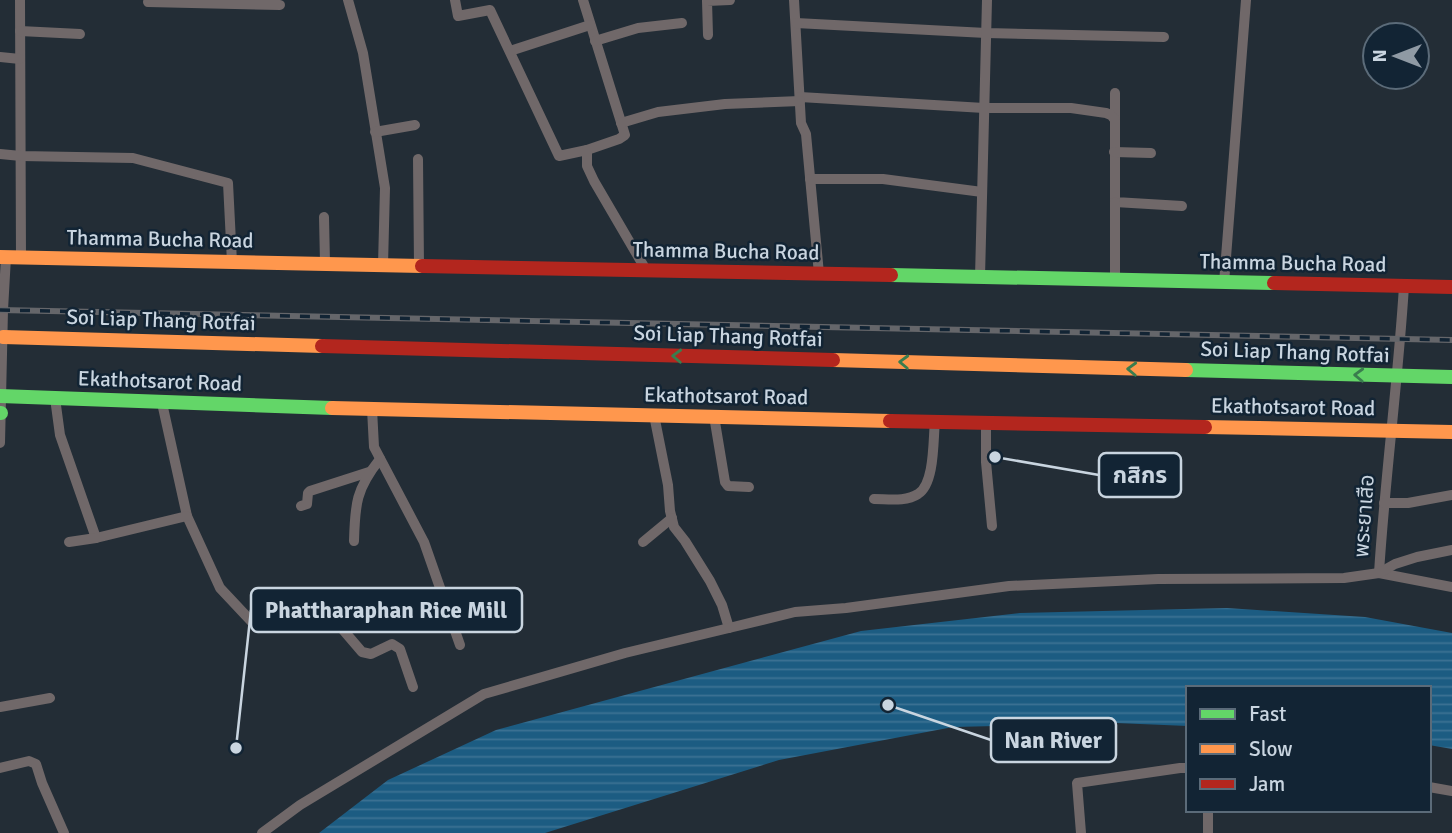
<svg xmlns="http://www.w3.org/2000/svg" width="1452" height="833" font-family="Signika,'Noto Sans Thai',sans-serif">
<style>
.water{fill:url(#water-rules)}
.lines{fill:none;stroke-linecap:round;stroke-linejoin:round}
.street{stroke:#706869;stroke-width:10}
.fast{stroke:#63d668;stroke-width:14}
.slow{stroke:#ff974d;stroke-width:14}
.jam{stroke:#b3261e;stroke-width:14}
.rail-casing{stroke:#65666a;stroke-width:6}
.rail{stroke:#122434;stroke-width:3.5;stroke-dasharray:10;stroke-linecap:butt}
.oneway{stroke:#3a7d4e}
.labels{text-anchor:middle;stroke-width:5;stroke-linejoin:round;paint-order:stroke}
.street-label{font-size:21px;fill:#c9d5e0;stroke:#122434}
.leader{fill:none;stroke:#c9d5e0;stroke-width:2.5}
.callout-dot{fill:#c9d5e0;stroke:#122434;stroke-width:2.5}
.callout{fill:#122434;stroke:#c9d5e0;stroke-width:2.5}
.callout-label{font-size:23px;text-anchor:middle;font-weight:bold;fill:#c9d5e0}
</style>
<defs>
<pattern id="water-rules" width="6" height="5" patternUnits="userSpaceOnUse" patternTransform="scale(1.75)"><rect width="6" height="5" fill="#1c5c82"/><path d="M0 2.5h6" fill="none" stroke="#3c7293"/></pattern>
</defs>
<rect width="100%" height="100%" fill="#232d36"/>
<path class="water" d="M1227,608L1365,617L1452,633V749L1429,745V688H1188V726L1116,723L953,727L779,760L545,833H319L388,780L496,730L861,631L1020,613Z"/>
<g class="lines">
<g class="street">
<path d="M20,0L21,257"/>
<path d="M348,0L363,53L385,188L383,265"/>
<path d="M455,0L458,16L490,10L559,156L587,150"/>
<path d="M583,0L625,135L619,139L587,150V166L594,181L646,270"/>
<path d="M794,0L801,123L806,134L819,274"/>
<path d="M148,2L280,5"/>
<path d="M796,23L986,33L1164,37"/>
<path d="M20,31L80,34"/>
<path d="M708,35L707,1L730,0"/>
<path d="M595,41L638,28L682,23"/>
<path d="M510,51L590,25"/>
<path d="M0,57L20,59"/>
<path d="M1115,93V119"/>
<path d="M800,97L984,108H1071L1106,113L1111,115L1115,120V202L1182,206"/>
<path d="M621,123L658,112L725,104L800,101"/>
<path d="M375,132L415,125"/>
<path d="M1114,152L1151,153"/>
<path d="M0,154L21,156L133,158L228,183L232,262"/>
<path d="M418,159L419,266"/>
<path d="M810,179H883L982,192"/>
<path d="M1115,202V281"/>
<path d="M324,217L325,263"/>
<path d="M980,277L987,0"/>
<path d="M1224,283L1246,0"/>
<path d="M1404,286C1398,382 1385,477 1379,573L1452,587"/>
<path d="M55,398L60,435L96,538"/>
<path d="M162,403L187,516L220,588L251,621L262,628L306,609L322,610L332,617L362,652L371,654L392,644L400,649L413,687"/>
<path d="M372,409L374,447L424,542L460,645"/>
<path d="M654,415L668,485L670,511L674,527L685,541L710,581L722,605L729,628"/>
<path d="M714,416L725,482L728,486L749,487"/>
<path d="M986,422V462L992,526"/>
<path d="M0,443L3,310L6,257"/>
<path d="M874,499C888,499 906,502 918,494C935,484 933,439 935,421"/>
<path d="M1384,503H1408L1452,495"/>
<path d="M301,506L307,504L308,493L310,491L369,472"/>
<path d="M354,541C355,504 356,489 380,459"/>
<path d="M69,542L96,538L187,516"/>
<path d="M643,542L672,518"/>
<path d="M0,707L50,698"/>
<path d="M0,768L29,761L36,764L42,783L64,833"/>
<path d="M1429,787L1452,791"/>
<path d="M262,833L300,805L484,694L625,653L729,628L795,612L846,608L1009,586L1158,579L1344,578L1379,573L1395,564L1417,557L1452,550"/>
<path d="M1081,833L1077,783L1180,768H1188"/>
<path d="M1208,833V810"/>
</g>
<g class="fast">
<path d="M891,275L1274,283"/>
<path d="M1186,370L1452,377"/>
<path d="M0,396L332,408"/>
<path d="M0,413H1"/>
</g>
<g class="slow">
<path d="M0,257L422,266"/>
<path d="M3,337L322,346"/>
<path d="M833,360L1186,370"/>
<path d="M332,408L890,421"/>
<path d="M1205,427L1452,432"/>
</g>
<g class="jam">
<path d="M422,266L891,275"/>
<path d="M1274,283L1452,287"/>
<path d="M322,346L833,360"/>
<path d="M890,421L1205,427"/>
</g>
<g class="rail-casing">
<path id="rail" d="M0,310L1452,340"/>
</g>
<use href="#rail" class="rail"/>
</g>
<defs><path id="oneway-chevron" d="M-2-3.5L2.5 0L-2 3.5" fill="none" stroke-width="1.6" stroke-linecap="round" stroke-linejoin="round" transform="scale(1.75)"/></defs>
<g class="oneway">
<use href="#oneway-chevron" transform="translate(677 356) rotate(-178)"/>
<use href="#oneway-chevron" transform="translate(904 362) rotate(-178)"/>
<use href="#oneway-chevron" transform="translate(1132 369) rotate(-178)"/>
<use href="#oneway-chevron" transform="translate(1359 375) rotate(-178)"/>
</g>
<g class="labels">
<g class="street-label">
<text transform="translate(160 239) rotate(1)" y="7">Thamma Bucha Road</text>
<text transform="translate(726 251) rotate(1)" y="7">Thamma Bucha Road</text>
<text transform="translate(1293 263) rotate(1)" y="7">Thamma Bucha Road</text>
<text transform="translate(161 320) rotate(2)" y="7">Soi Liap Thang Rotfai</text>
<text transform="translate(728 336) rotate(2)" y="7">Soi Liap Thang Rotfai</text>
<text transform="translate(1295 352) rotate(2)" y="7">Soi Liap Thang Rotfai</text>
<text transform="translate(160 381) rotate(2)" y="7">Ekathotsarot Road</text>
<text transform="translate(726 396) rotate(1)" y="7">Ekathotsarot Road</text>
<text transform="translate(1293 407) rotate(1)" y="7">Ekathotsarot Road</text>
<text transform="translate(1364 516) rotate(-86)" y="7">พระยาเสือ</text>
</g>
</g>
<path class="leader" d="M995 457L1099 475M236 748L251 610M888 705L991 740"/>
<g class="callout-dot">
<circle cx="995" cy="457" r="7"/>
<circle cx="236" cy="748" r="7"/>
<circle cx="888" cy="705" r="7"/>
</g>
<g class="callout">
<rect x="1099" y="453" width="82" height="44" rx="7"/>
<rect x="251" y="588" width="271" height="44" rx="7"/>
<rect x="991" y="718" width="125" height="44" rx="7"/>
</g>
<g class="callout-label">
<text x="1140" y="483">กสิกร</text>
<text x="386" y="618">Phattharaphan Rice Mill</text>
<text x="1053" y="748">Nan River</text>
</g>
<rect x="1186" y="686" width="245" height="126" fill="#122434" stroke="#5b6b79" stroke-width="2"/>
<rect x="1200" y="709" width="35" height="10" fill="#63d668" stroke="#5b6b79" stroke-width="2"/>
<text x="1249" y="721" font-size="21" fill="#c9d5e0">Fast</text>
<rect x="1200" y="744" width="35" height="10" fill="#ff974d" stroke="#5b6b79" stroke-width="2"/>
<text x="1249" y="756" font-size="21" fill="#c9d5e0">Slow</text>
<rect x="1200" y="779" width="35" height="10" fill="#b3261e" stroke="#5b6b79" stroke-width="2"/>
<text x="1249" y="791" font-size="21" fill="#c9d5e0">Jam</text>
<g transform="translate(1396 56) rotate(270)"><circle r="33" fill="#122434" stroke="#5b6b79" stroke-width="2"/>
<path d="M0-5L12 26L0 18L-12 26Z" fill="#8f9aa4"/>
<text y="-10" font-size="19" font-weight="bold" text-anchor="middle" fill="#c9d5e0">N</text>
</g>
</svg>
